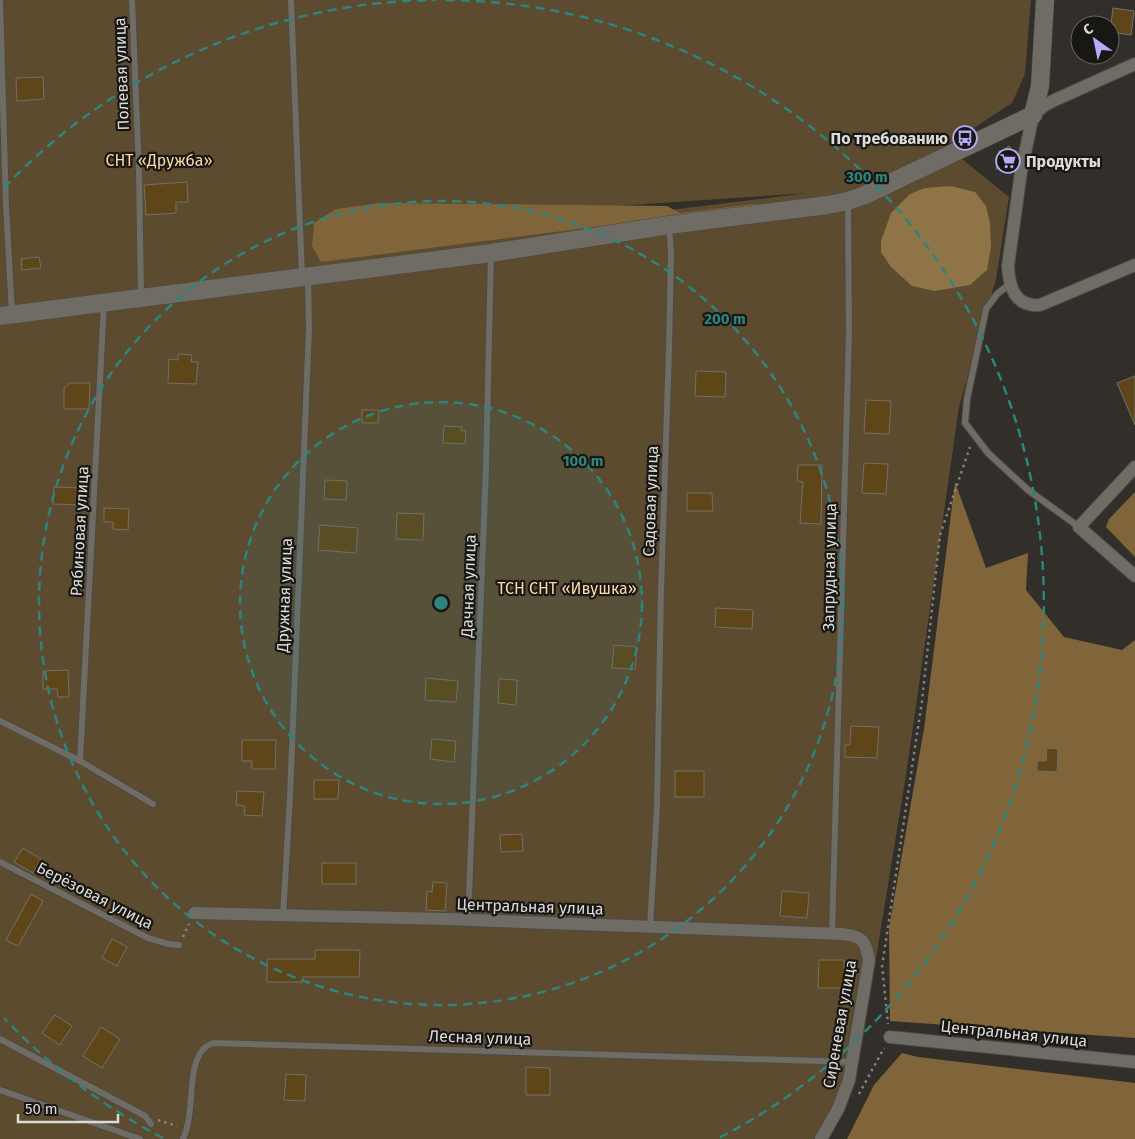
<svg xmlns="http://www.w3.org/2000/svg" width="1135" height="1139" font-family="'Fira Sans',sans-serif">
<style>
.green{fill:#5c4b2f;fill-rule:evenodd}
.forest{fill:#7f6539}
.water{fill:#8f7448}
.building{fill:#5f4619;stroke:#746f69}
.lines{fill:none;stroke-linecap:round;stroke-linejoin:round}
.lane-casing{stroke:#4d4a45;stroke-width:8}
.street-casing{stroke:#4d4a45;stroke-width:14}
.secondary-casing{stroke:#4d4a45;stroke-width:19}
.path{stroke:#86837f;stroke-width:2.5;stroke-dasharray:2.5 4;stroke-linecap:butt}
.lane{stroke:#6f6b65;stroke-width:6}
.street{stroke:#6f6b65;stroke-width:12}
.secondary{stroke:#6f6b65;stroke-width:18}
.ring{fill:none;stroke:#2e857e;stroke-width:2.5;stroke-dasharray:9 6}
.labels{text-anchor:middle;stroke-width:4.5;stroke-linejoin:round;paint-order:stroke}
.street-label{font-size:16px;fill:#dddbd7;stroke:#181714}
.poi-label{font-size:16px;font-weight:bold;fill:#dddbd7;stroke:#181714;text-anchor:end}
.park-label{font-size:16px;fill:#fddaa4;stroke:#181714}
.centre{fill:#2e857e;stroke:#181714;stroke-width:2.5}
.ring-label{font-size:15px;text-anchor:middle;font-weight:bold;fill:#2e857e;stroke:#181714;stroke-width:4.5;stroke-linejoin:round;paint-order:stroke}
</style>
<rect width="100%" height="100%" fill="#322e29"/>
<path class="green" d="M0,0H1031L1025,74L1012,103L946,146L1009,197L996,279L959,407L906,775L859,1062L844,1106L828,1139H0ZM808,193L604,218L361,223Z"/>
<g class="forest">
<path d="M380,203L667,206L680,213L753,204L756,208L649,220L321,262L312,246L314,223L336,209Z"/>
<path d="M955,482L986,568L1028,553L1026,590L1064,637L1122,650L1135,640V1038L890,1021L889,928L924,729Z"/>
<path d="M1135,492V557L1106,527L1109,519Z"/>
<path d="M902,1053L918,1057L1135,1083V1139H847L874,1085Z"/>
</g>
<path class="water" d="M951,186L975,192L986,206L990,223L991,247L987,270L970,285L935,291L912,286L891,267L881,252V241L891,213L910,194L925,188Z"/>
<g class="building">
<path d="M1113,8L1134,11L1131,35L1110,32Z"/>
<path d="M43,77L44,99L17,101L16,78Z"/>
<path d="M1009,146L1012,150L1017,151L1013,171L996,169L999,151H1002Z"/>
<path d="M187,182L188,202H176V213L146,215L144,185Z"/>
<path d="M39,257L41,268L22,270L21,259Z"/>
<path d="M178,354L192,355L191,362H198L196,384L168,383L169,359L178,360Z"/>
<path d="M696,371L726,372L725,397L695,396Z"/>
<path d="M1135,376V425L1117,383Z"/>
<path d="M70,383H90L89,409H64V388Z"/>
<path d="M866,400L891,401L889,434L864,433Z"/>
<path d="M362,410H379L378,423H362Z"/>
<path d="M444,426L462,427L461,431H466L465,444L443,443Z"/>
<path d="M864,463L888,464L886,494L862,493Z"/>
<path d="M798,465H822L821,524L800,523L803,482L797,481Z"/>
<path d="M325,480L347,481L346,500L324,499Z"/>
<path d="M54,487L84,488L83,505L53,504Z"/>
<path d="M687,493H712L713,511H687Z"/>
<path d="M104,508L129,509L128,530L113,529V522H104Z"/>
<path d="M397,513L424,514L423,540L396,539Z"/>
<path d="M320,525L358,528L356,553L318,550Z"/>
<path d="M716,608L753,610L752,629L715,627Z"/>
<path d="M614,645L637,647L635,669L612,668Z"/>
<path d="M68,670L69,697H58L57,689H43V671Z"/>
<path d="M426,678L458,681L456,702L425,700Z"/>
<path d="M499,679L517,680L516,705L498,703Z"/>
<path d="M851,726L879,727L877,758L845,757V745H850Z"/>
<path d="M432,739L456,741L454,762L430,759Z"/>
<path d="M242,740H276L275,769H252V761H242Z"/>
<path d="M1047,748L1058,749L1057,772L1037,771V761H1046Z"/>
<rect x="675" y="771" width="29" height="26"/>
<path d="M314,780H339L338,799H314Z"/>
<path d="M237,791L264,792L262,816L244,815L245,806L236,805Z"/>
<path d="M522,834L523,851L501,852L500,835Z"/>
<path d="M23,848L41,859L33,873L14,862Z"/>
<rect x="322" y="863" width="34" height="21"/>
<path d="M433,882L447,883L445,911L426,910L427,891L432,892Z"/>
<path d="M782,891L809,893L807,918L780,916Z"/>
<path d="M31,894L43,901L18,946L6,940Z"/>
<path d="M112,939L127,947L117,966L102,958Z"/>
<path d="M315,950H360L359,977H303V982H267V959H315Z"/>
<path d="M819,960H844V988H818Z"/>
<path d="M55,1015L72,1026L60,1045L42,1033Z"/>
<path d="M101,1027L120,1039L102,1068L83,1056Z"/>
<path d="M526,1067L550,1068V1095H526Z"/>
<path d="M286,1074L306,1075L305,1101L284,1100Z"/>
</g>
<g class="lines">
<g class="lane-casing">
<g id="lane">
<path d="M0,0L6,206L12,314"/>
<path d="M132,0L139,171L141,296"/>
<path d="M291,0L302,276"/>
<path d="M1010,284L997,294L986,309L967,399L965,423L988,453L1028,490L1079,527"/>
<path d="M0,721L80,761L153,804"/>
<path d="M80,761L104,303"/>
<path d="M0,862L148,938L169,944L179,945"/>
<path d="M283,916L290,796L309,328L308,277"/>
<path d="M468,920L486,468L491,254"/>
<path d="M650,927L657,807L661,591L669,349L671,253L669,226"/>
<path d="M832,934L849,332L848,203"/>
<path d="M0,1039L134,1110L145,1116L151,1124"/>
<path d="M0,1090L140,1139"/>
<path d="M183,1139C195,1114 187,1072 201,1052C204,1047 208,1045 213,1043L852,1062"/>
</g>
</g>
<g class="street-casing">
<g id="street">
<path d="M1135,64L1057,99L1045,105L1033,115L1021,172L1008,266C1009,287 1015,307 1040,305L1135,265"/>
<path d="M1135,467L1079,527L1135,576"/>
<path d="M194,913L445,919L841,934C863,936 865,940 869,960L849,1080L838,1109L821,1139"/>
<path d="M890,1037L1135,1062"/>
</g>
</g>
<g class="secondary-casing">
<path id="secondary" d="M0,316L491,253L669,225L828,205L848,201L865,195L1033,115L1040,86L1045,0"/>
</g>
<g class="path">
<path d="M183,937L189,924"/>
<path d="M883,960L922,701L940,535L970,447"/>
<path d="M882,965L888,1024"/>
<path d="M859,1094L884,1048"/>
<path d="M158,1120L177,1126"/>
</g>
<use href="#lane" class="lane"/>
<use href="#street" class="street"/>
<use href="#secondary" class="secondary"/>
</g>
<circle cx="441" cy="603" r="201" fill="#2e857e" fill-opacity=".12"/>
<g class="ring">
<circle cx="441" cy="603" r="201"/>
<circle cx="441" cy="603" r="402"/>
<path d="M163 1138A603 603 0 0 1 4 1018M4 188A603 603 0 0 1 436 0M446 0A603 603 0 0 1 719 1138"/>
</g>
<defs>
<g id="bus-ring" transform="scale(1.25)"><circle r="9.5" fill="#181714" stroke="#b5acf8" stroke-width="1.5"/><path d="M-5-6H5V4H4V6H2V4H-2V6H-4V4H-5ZM-3.5-4V0h7V-4ZM-3.5 1.2v1.5H-2V1.2ZM2 1.2v1.5H3.5V1.2Z" fill="#b5acf8"/></g>
<g id="supermarket-ring" transform="scale(1.25)"><circle r="9.5" fill="#181714" stroke="#b5acf8" stroke-width="1.5"/><path d="M-6-5.5h2.5l.6 2H6L4.5 2H-2.5L-4.4-4H-6ZM-1.5 3.2a1.3 1.3 0 1 0 .1 0ZM3 3.2a1.3 1.3 0 1 0 .1 0Z" fill="#b5acf8"/></g>
</defs>
<g fill-rule="evenodd">
<use href="#bus-ring" x="965" y="138"/>
<use href="#supermarket-ring" x="1008" y="161"/>
</g>
<g class="labels">
<g class="street-label">
<text transform="translate(121 74) rotate(-92)" y="6">Полевая улица</text>
<text transform="translate(650 501) rotate(-88)" y="6">Садовая улица</text>
<text transform="translate(79 531) rotate(-87)" y="6">Рябиновая улица</text>
<text transform="translate(829 567) rotate(-89)" y="6">Запрудная улица</text>
<text transform="translate(468 586) rotate(-88)" y="6">Дачная улица</text>
<text transform="translate(284 595) rotate(-88)" y="6">Дружная улица</text>
<text transform="translate(95 895) rotate(27)" y="6">Берёзовая улица</text>
<text transform="translate(530 906) rotate(2)" y="6">Центральная улица</text>
<text transform="translate(839 1024) rotate(-80)" y="6">Сиреневая улица</text>
<text transform="translate(1014 1033) rotate(6)" y="6">Центральная улица</text>
<text transform="translate(480 1037) rotate(2)" y="6">Лесная улица</text>
</g>
<g class="poi-label">
<text x="948" y="144">По требованию</text>
<text x="1026" y="167" text-anchor="start">Продукты</text>
</g>
<g class="park-label">
<text x="159" y="166">СНТ «Дружба»</text>
<text x="567" y="594">ТСН СНТ «Ивушка»</text>
</g>
</g>
<circle cx="441" cy="603" r="8" class="centre"/>
<g class="ring-label">
<text x="867" y="182">300 m</text>
<text x="725" y="324">200 m</text>
<text x="583" y="466">100 m</text>
</g>
<g transform="translate(1095 40) rotate(327)"><circle r="24" fill="#181714" stroke="#676562"/>
<path d="M0-4L9 19L0 12L-9 19Z" fill="#b5acf8"/>
<text y="-8" font-size="14" font-weight="bold" text-anchor="middle" fill="#dddbd7">С</text>
</g>
<path d="M18 1114v8h100v-8" fill="none" stroke="#dddbd7" stroke-width="2.5"/>
<text x="25" y="1114" font-size="15" fill="#dddbd7" stroke="#181714" stroke-width="4" paint-order="stroke">50 m</text>
</svg>
